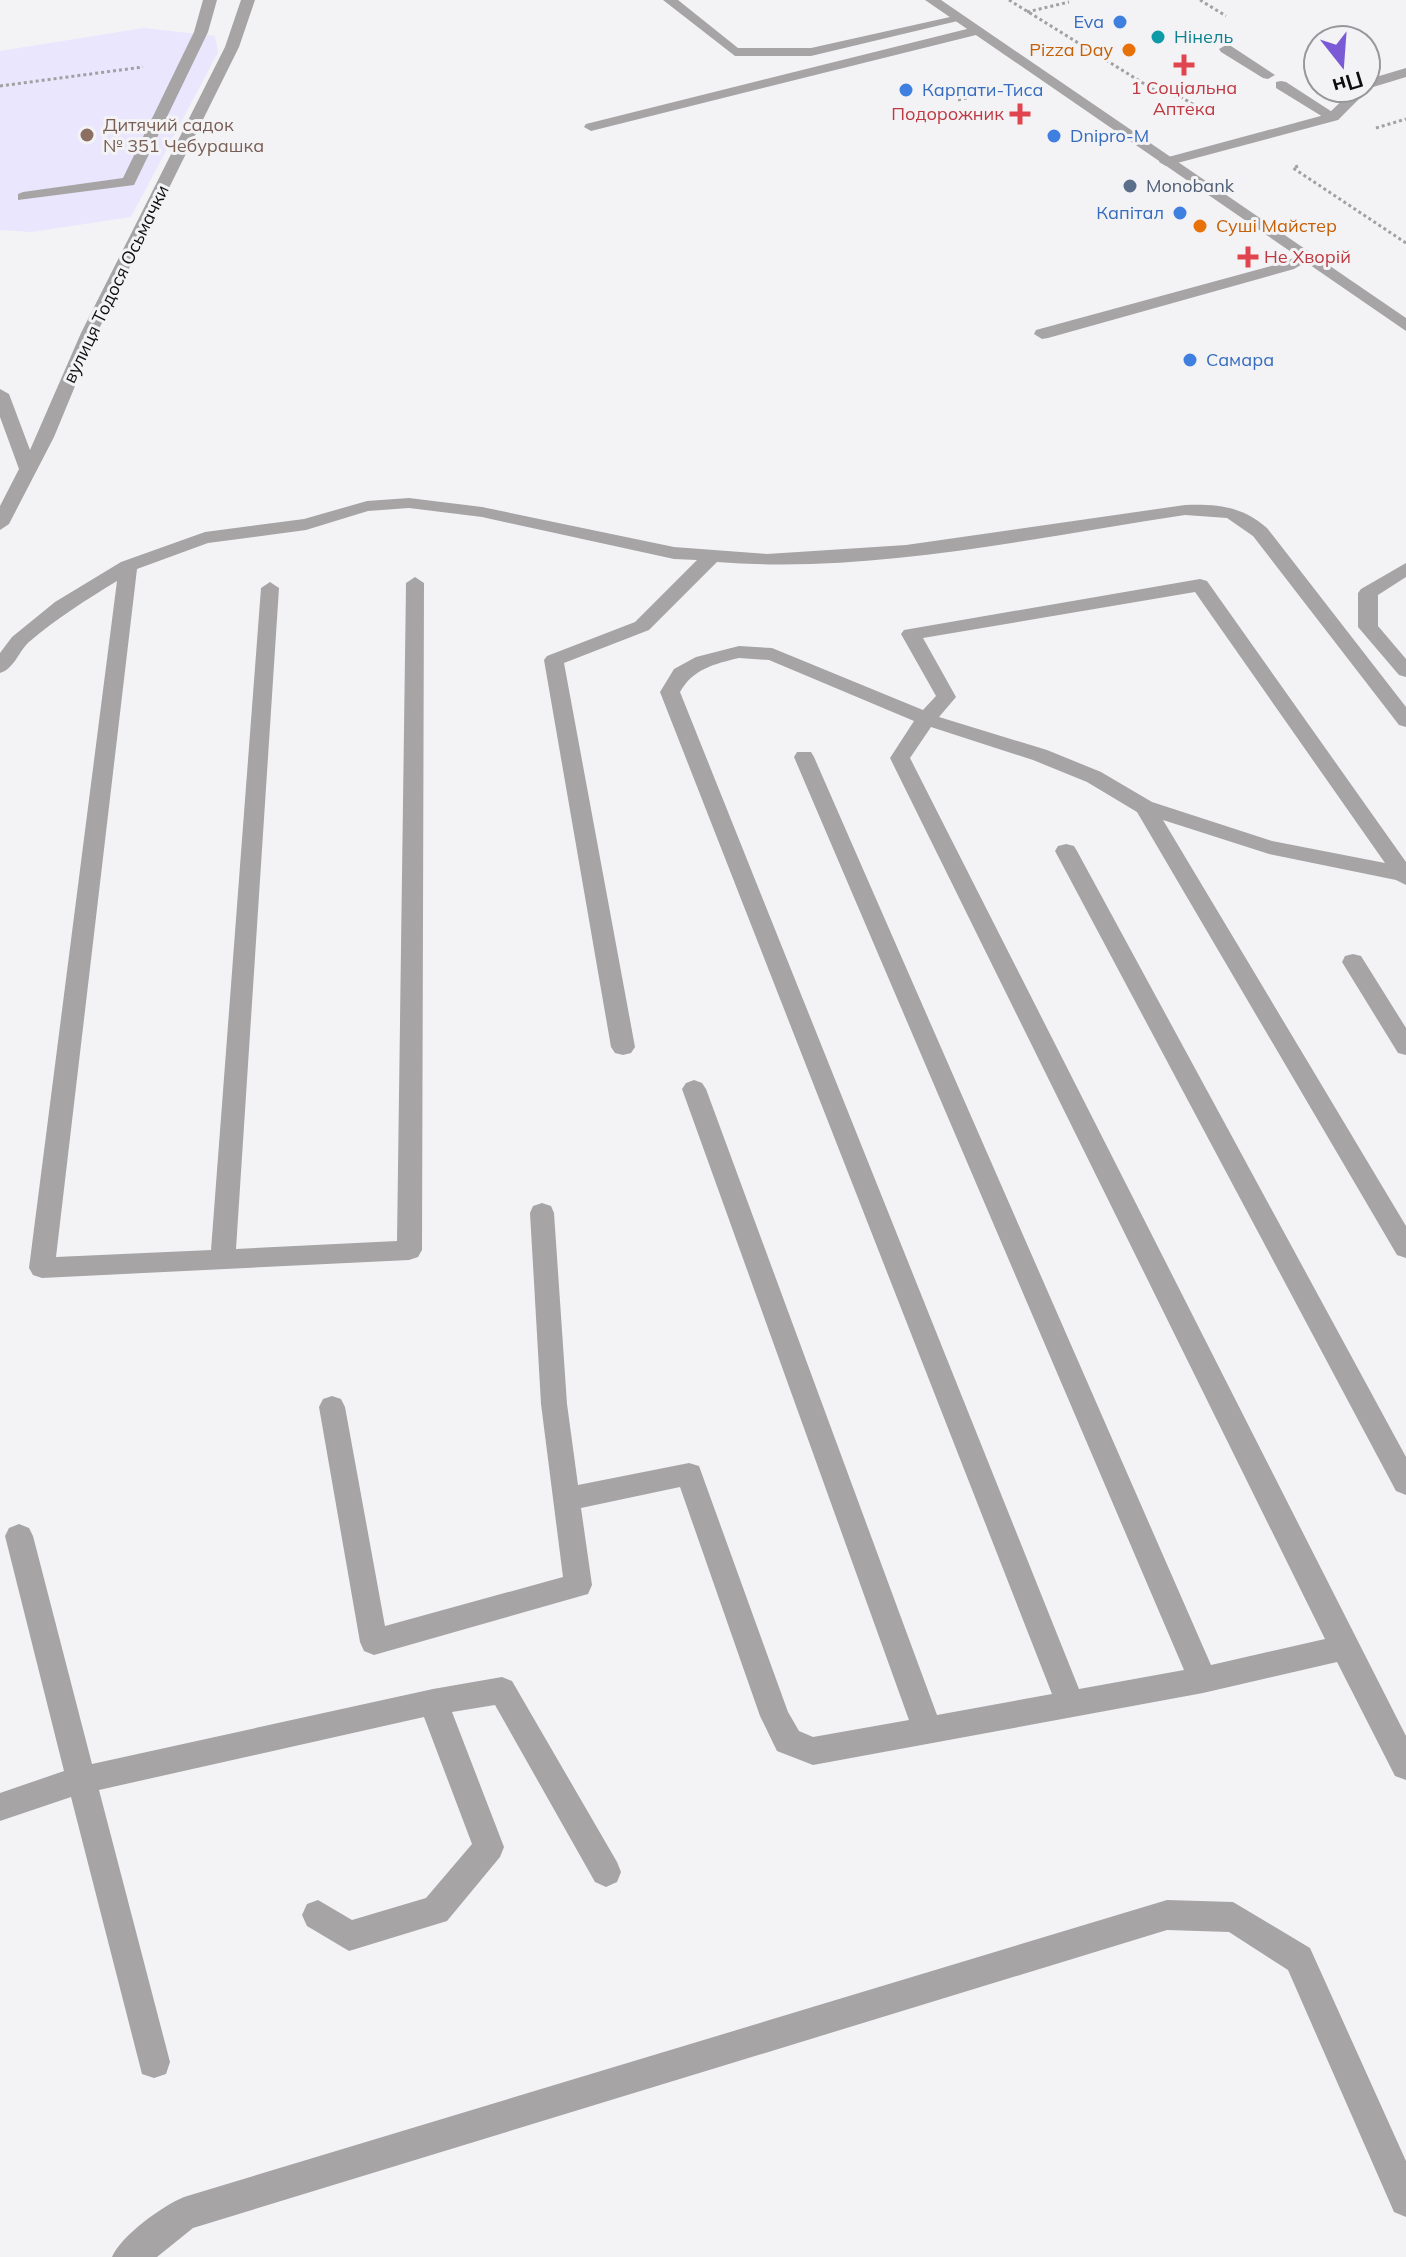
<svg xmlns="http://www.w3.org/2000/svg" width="1406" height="2257" font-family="Mulish,sans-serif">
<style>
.education{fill:#e9e6fd}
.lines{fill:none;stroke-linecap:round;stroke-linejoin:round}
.path{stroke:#a1a1a3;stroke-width:3;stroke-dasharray:3 3;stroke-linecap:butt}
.service{fill:#a6a4a5;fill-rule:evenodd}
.minor{fill:#a6a4a5;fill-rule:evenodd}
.tertiary{fill:#a6a4a5;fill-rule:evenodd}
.shop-dot{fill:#3f7fe0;stroke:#f3f3f6;stroke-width:3}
.culture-dot{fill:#0f9aa8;stroke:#f3f3f6;stroke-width:3}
.food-dot{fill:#e8710a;stroke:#f3f3f6;stroke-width:3}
.health-dot{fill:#e0444e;stroke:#f3f3f6;stroke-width:3}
.education-dot{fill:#8d6e63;stroke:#f3f3f6;stroke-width:3}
.service-dot{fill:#5c6f8a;stroke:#f3f3f6;stroke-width:3}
.labels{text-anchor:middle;stroke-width:6;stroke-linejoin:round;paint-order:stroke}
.far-shop-label{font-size:18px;fill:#366cbe;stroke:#f3f3f6;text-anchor:start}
.far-culture-label{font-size:18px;fill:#0d838f;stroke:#f3f3f6;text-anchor:start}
.far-food-label{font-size:18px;fill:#c56008;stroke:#f3f3f6;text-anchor:end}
.far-health-label{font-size:18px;fill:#be3a42;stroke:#f3f3f6}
.far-education-label{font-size:18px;fill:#785e54;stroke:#f3f3f6;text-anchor:start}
.far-service-label{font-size:18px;fill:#4e5e75;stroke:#f3f3f6;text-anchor:start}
.far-street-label{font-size:18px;fill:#0e0e0f;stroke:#f3f3f6}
</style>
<rect width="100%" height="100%" fill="#f3f3f6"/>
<path class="education" d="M144,28L215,36L218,52L131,217L31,232L0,230V51Z"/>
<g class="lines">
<g class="path">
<path d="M1009,0L1159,93L1181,97L1209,114"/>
<path d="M1200,0L1226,16"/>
<path d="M1027,12L1069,2"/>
<path d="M0,86L143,67"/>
<path d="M958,100L999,90"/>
<path d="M1376,128L1406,119"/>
<path d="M1298,166L1293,168L1406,243"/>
</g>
<g class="service">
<path d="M203,0H217L208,32L134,185L18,200V194L23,192L123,178L194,32Z"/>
<path d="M663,0H678L738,48H811L959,15L966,19L811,56H735Z"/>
<path d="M975,27L982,31L980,34L591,131L584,127L586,124Z"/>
<path d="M1226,45L1231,46L1275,75L1268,79L1263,78L1221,52L1219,49Z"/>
<path d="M1281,81L1286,82L1340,117L1338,120H1328L1276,88V82Z"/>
<path d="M1305,253L1313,258L1294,269L1048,338L1042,339L1034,334L1036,330L1282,263Z"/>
<path d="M409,498L482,507L674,547L767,554L906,545L1185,505C1217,504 1242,506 1267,528L1406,707V727L1399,725L1253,536L1227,518L1185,515C1031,538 873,574 717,562L649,630L564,663L635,1047L631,1053L623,1055L615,1053L611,1047L544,660L547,656L635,622L697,560L674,559L482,517L409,508L368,511L306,530L208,543L137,569L56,1257L211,1250L261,588L270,582L279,588L236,1249L397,1241L406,583L415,577L424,583L422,1250L418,1257L409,1260L42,1278L33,1275L29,1268L117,581C86,600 57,618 29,642C19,651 14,669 0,673V653L12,637L55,602L121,562L205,532L304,519L367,501Z"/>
<path d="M1406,563V577L1378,595V626L1406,659V677L1399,675L1358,627V593L1361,589Z"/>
<path d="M1200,579L1207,581L1406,862V885L1396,880L1269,854L1163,820L1406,1226V1258L1397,1255L1137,812L1087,782L1033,760L931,727L910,758L1406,1736V1780L1395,1776L1337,1662L1203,1693L813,1765L777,1751L760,1716L680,1487L581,1508L592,1585L588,1594L374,1655L364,1651L360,1642L319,1407L323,1399L332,1396L341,1399L345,1407L385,1626L563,1577L541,1404L530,1213L533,1206L542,1203L551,1206L554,1213L567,1404L578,1485L689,1463L699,1466L788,1712L799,1731L813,1737L909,1720L682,1089L686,1083L694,1080L702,1083L706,1089L937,1715L1052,1694L660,692L674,669L696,657L739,646L772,648L923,710L936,696L901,634L904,630ZM1195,592L1385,863L1272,841L1152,802L1101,772L1047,750L939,717L956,697L923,638ZM739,658L769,660L914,721L890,758L1325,1639L1211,1665L814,757L811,752H797L794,757L1184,1670L1079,1689L680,692C693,669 714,664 739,658Z"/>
<path d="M1066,844L1074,846L1077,851L1406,1457V1495L1396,1491L1055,851L1058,846Z"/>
<path d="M1353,954L1361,956L1406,1028V1055L1398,1053L1342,962L1345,956Z"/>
<path d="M19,1524L29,1528L33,1536L92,1764L433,1689L502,1677L512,1681L617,1862L621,1872L617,1882L606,1887L595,1882L495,1705L452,1712L504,1847L500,1857L447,1921L349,1951L307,1926L302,1915L307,1904L318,1900L352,1920L426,1898L472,1844L424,1717L99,1790L170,2062L166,2074L154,2078L142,2074L71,1797L0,1821V1793L64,1771L5,1536L9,1528Z"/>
<path d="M1167,1900L1233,1902L1310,1948L1406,2161V2217L1394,2212L1288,1970L1229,1932L1167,1930L193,2228L157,2257H112C121,2236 162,2206 184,2197Z"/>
</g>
<g class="minor">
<path d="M241,0H255L239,47L97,333L54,437L9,524L0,530V506L19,469L0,417V389L9,394L30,450L81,333L225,47Z"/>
<path d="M1406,68V77L1370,88L1338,120L1166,166L1159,162L1161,159L1328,114L1355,88H1366V80Z"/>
</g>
<path class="tertiary" d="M925,0H941L1406,318V331Z"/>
</g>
<g class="shop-dot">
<circle cx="1120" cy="22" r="8"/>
<circle cx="906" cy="90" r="8"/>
<circle cx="1054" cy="136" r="8"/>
<circle cx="1180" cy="213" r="8"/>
<circle cx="1190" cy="360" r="8"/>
</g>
<circle class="culture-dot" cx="1158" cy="37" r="8"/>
<g class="food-dot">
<circle cx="1129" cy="50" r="8"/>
<circle cx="1200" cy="226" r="8"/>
</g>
<g class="health-dot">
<path d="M1180 53h8v8h8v8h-8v8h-8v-8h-8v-8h8z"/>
<path d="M1016 102h8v8h8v8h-8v8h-8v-8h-8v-8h8z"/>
<path d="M1244 245h8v8h8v8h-8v8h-8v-8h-8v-8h8z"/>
</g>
<circle class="education-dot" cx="87" cy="135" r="8"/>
<circle class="service-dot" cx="1130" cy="186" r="8"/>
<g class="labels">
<g class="far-shop-label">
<text x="1104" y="28" text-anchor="end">Eva</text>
<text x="922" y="96">Карпати-Тиса</text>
<text x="1070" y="142">Dnipro-M</text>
<text x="1164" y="219" text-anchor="end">Капітал</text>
<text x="1206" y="366">Самара</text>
</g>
<g class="far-culture-label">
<text x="1174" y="43">Нінель</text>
</g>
<g class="far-food-label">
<text x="1113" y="56">Pizza Day</text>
<text x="1216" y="232" text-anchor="start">Суші Майстер</text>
</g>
<g class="far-health-label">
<text x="1184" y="94">1 Соціальна<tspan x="1184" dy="21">Аптека</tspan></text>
<text x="1004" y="120" text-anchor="end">Подорожник</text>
<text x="1264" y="263" text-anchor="start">Не Хворій</text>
</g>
<g class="far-education-label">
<text x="103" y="131">Дитячий садок<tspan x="103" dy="21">№ 351 Чебурашка</tspan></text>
</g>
<g class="far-service-label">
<text x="1146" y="192">Monobank</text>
</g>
<g class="far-street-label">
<text transform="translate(116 284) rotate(-64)" y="6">вулиця Тодося Осьмачки</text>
</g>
</g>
<g transform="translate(1342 64) rotate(163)"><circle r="38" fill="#f3f3f6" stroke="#97979a" stroke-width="2"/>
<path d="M0-6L14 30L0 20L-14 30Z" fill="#7a5bd5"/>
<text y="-12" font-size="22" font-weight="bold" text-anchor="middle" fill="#0e0e0f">Пн</text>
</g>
</svg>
